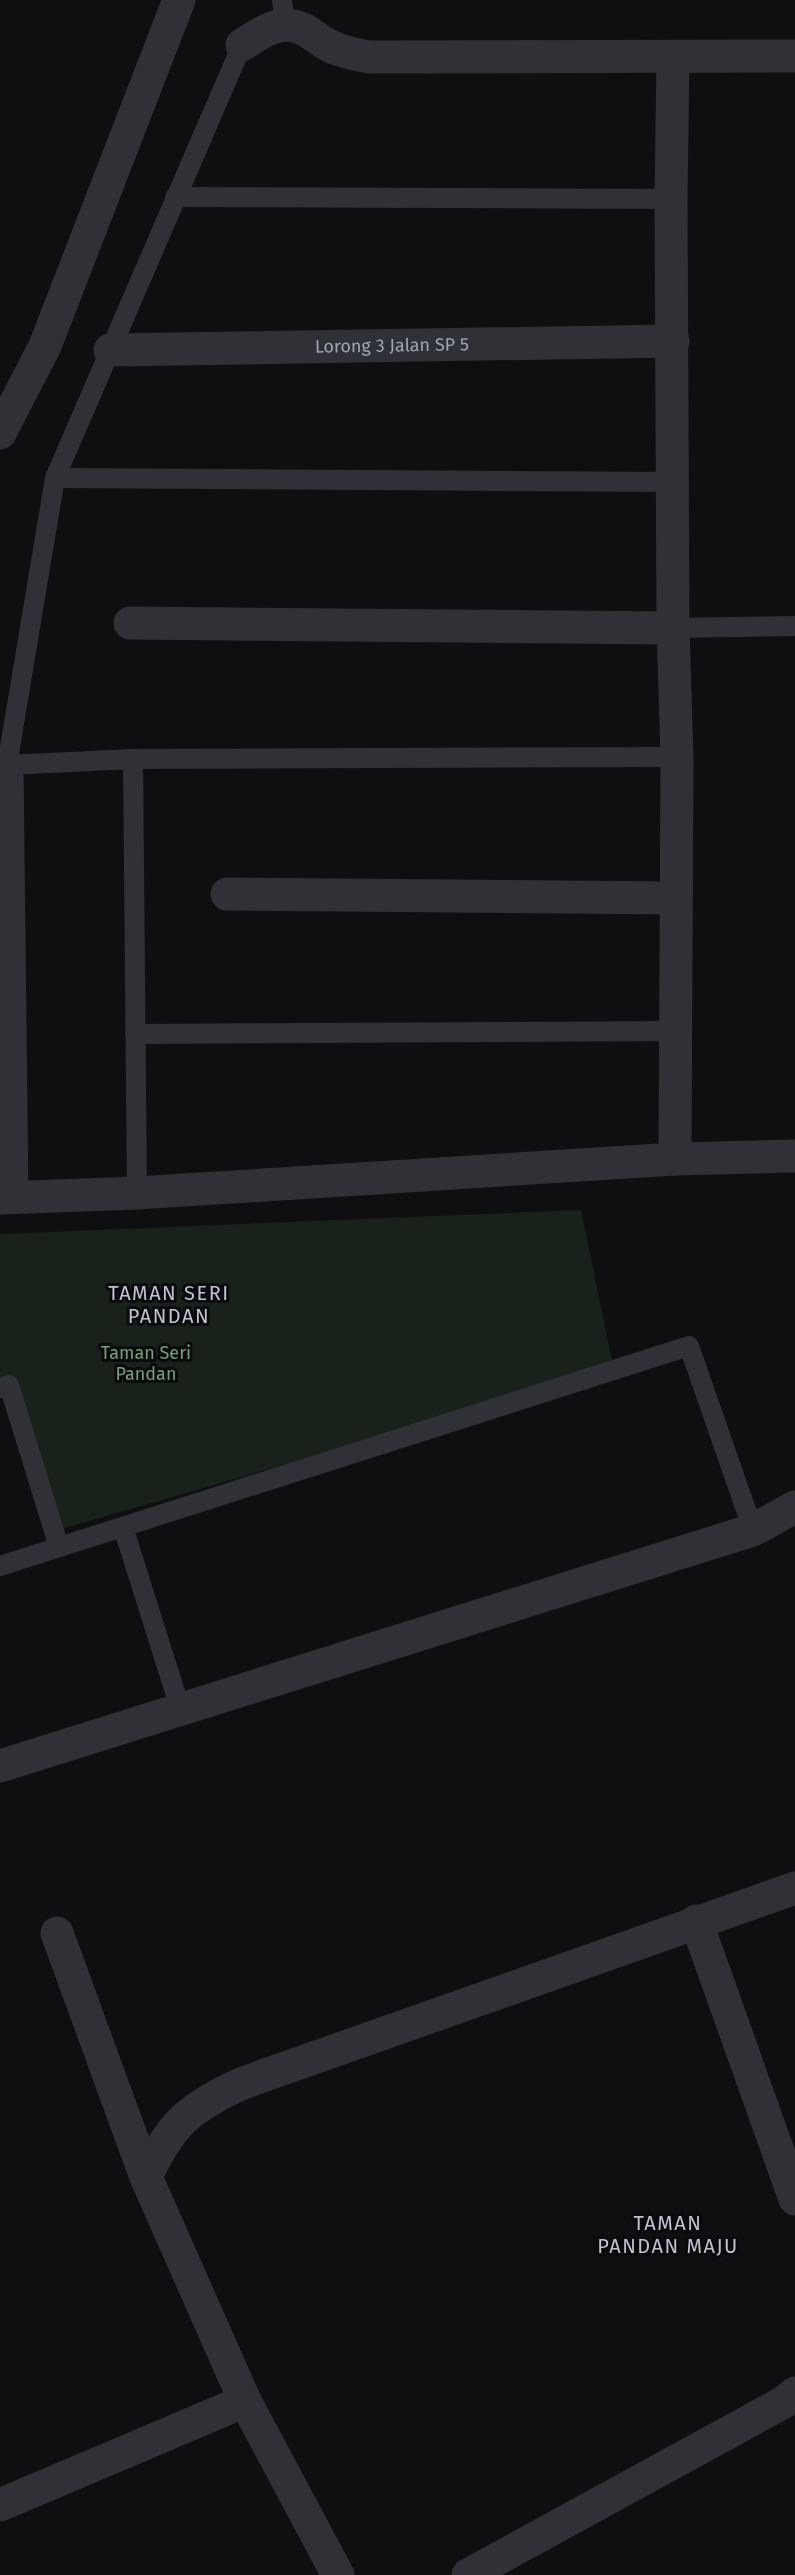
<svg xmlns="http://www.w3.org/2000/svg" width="795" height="2575" font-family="'Fira Sans',sans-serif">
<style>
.green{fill:#19211b}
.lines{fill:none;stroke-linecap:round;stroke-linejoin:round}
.lane{stroke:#303136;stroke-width:20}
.street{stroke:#303136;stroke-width:33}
.labels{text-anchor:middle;stroke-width:6;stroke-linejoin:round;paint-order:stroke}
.street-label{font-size:18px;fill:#9fa4b3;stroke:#0a0a0c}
.park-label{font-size:18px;fill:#74a07a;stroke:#0a0a0c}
.neighbourhood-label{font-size:20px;letter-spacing:1.5px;fill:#c0c3cf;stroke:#0a0a0c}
</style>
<rect width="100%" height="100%" fill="#0f0f11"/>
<path class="green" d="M581,1210L614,1370L54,1531L0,1388V1234Z"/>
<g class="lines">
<g class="lane">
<path d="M282,0L285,25"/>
<path d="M175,197L671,199"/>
<path d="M55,478L673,482"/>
<path d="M673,628L795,626"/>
<path d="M133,759L677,757"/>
<path d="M135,1034L676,1031"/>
<path d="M137,1193L133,759L7,765L55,478L242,45"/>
<path d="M0,1388L9,1385L59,1547"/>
<path d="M123,1527L181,1711"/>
<path d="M0,1566L689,1346L753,1530"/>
</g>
<g class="street">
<path d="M242,45C260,33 281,18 303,29C310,32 316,38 323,42C337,51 353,54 369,57L795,56"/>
<path d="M673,58L671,199L673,628L677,757L675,1159"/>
<path id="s1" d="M110,350L673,341"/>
<path d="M0,433L45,346L179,0"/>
<path d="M130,623L673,628"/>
<path d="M7,765L12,1197"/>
<path d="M227,894L675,898"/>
<path d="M0,1198L137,1193L675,1159L795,1156"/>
<path d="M0,1766L753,1530L795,1507"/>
<path d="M696,1921L795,2199"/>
<path d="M57,1933L146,2177L245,2401L338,2575"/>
<path d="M146,2177C170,2124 190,2107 243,2083L795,1888"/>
<path d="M0,2505L245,2401"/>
<path d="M468,2575L784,2402L795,2393"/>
</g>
</g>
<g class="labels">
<g class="street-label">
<text dy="6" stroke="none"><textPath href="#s1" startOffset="282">Lorong 3 Jalan SP 5</textPath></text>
</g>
<g class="park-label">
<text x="146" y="1359">Taman Seri<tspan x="146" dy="21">Pandan</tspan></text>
</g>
<g class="neighbourhood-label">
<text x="169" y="1300">TAMAN SERI<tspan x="169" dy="23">PANDAN</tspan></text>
<text x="668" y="2230">TAMAN<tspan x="668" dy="23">PANDAN MAJU</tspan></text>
</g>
</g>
</svg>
